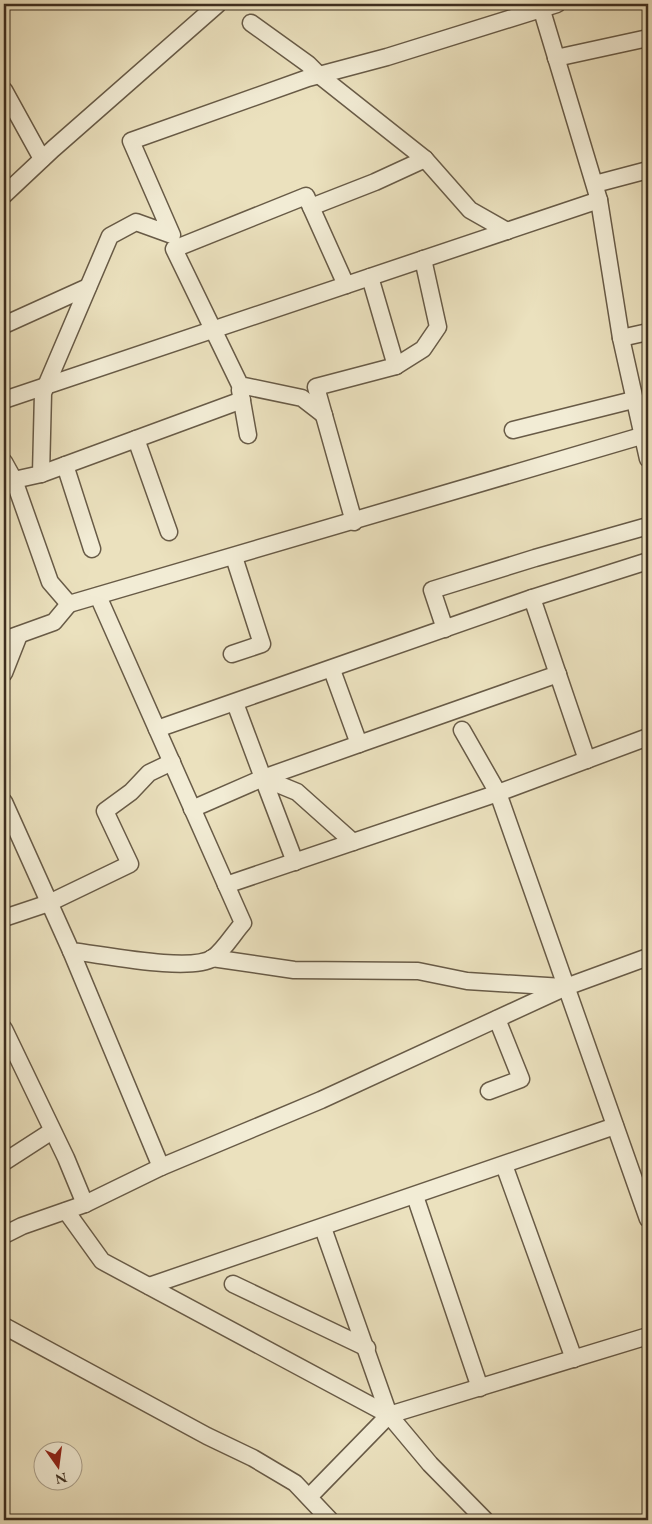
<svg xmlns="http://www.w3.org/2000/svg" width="652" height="1524" font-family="'EB Garamond',serif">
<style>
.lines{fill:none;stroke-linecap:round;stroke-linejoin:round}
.minor-casing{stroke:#685b47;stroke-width:19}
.minor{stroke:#f2ecd5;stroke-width:16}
</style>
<rect width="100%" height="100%" fill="#ebe1be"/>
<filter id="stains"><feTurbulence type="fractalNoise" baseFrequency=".004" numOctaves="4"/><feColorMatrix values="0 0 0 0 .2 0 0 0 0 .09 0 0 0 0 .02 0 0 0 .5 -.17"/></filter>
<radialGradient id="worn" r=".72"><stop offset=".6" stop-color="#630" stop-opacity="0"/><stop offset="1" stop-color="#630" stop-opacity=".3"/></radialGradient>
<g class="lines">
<g class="minor-casing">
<g id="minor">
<path d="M540,4L599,200L621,338L648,459"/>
<path d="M251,23L308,64L319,75L425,159L470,210L507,231"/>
<path d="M556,58L648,38"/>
<path d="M4,90L42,159"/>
<path d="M595,184L648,170"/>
<path d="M4,195L53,149L218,4"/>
<path d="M311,207L375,182L425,159"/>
<path d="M4,325L88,287"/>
<path d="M621,338L648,332"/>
<path d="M396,366L423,349L438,327L423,259"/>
<path d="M240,390L248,435"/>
<path d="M4,400L599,200"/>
<path d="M324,415L302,398L240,385L174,249L306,196L346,285"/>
<path d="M513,430L633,400"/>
<path d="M136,439L169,532"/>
<path d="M4,462L14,480L41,474L43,393L110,236L136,222L172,235L131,141L308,78L387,57L557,4"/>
<path d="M65,465L92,549"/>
<path d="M41,474L242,400"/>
<path d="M4,485L14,480L50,582L69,604L648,434"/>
<path d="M354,522L316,387L396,366L370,277"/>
<path d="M532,598L587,760"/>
<path d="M445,629L432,590L535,558L648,526"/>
<path d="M4,640L54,622L69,604"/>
<path d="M232,654L262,644L234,557"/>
<path d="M332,670L359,744L558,674"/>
<path d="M4,673L19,635"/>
<path d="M235,703L263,778L297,792L353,842"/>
<path d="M157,729L532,598L648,561"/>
<path d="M462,730L498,793L648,1219"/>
<path d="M263,778L295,862"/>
<path d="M4,802L71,951C100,954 190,973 213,958C224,950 234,933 243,923L98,596"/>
<path d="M192,809L263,778L359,744"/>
<path d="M226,885L498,793L648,737"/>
<path d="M4,918L49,903L130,864L105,811L131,792L149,773L172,762"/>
<path d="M71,951L161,1167"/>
<path d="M212,958L294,970L418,971L467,981L563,987"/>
<path d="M4,1029L66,1158L85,1204"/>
<path d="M489,1091L521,1079L497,1019"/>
<path d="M4,1162L52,1131"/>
<path d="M504,1165L574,1359"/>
<path d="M415,1196L480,1388"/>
<path d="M66,1211L102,1261L389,1415L648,1336"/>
<path d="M323,1228L389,1415"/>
<path d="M4,1235L22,1226L85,1204L161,1167L321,1100L566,987L648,957"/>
<path d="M233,1284L367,1348"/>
<path d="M149,1286L615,1126"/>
<path d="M4,1326L207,1436L253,1458L295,1483L330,1520"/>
<path d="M309,1497L389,1415L430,1464L485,1520"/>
</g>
</g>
<use href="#minor" class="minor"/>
</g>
<rect width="652" height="1524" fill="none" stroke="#ebe1be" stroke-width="20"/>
<rect x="5" y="5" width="642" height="1514" fill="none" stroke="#3d2e1f" stroke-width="2.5"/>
<rect x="10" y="10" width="632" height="1504" fill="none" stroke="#3d2e1f"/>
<g transform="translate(58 1466) rotate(166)"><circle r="24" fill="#f2ecd5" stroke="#aaa08c"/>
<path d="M0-4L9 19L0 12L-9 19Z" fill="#8f2418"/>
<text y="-8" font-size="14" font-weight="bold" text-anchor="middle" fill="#3d2e1f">N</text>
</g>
<rect width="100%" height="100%" filter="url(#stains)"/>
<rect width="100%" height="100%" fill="url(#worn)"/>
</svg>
